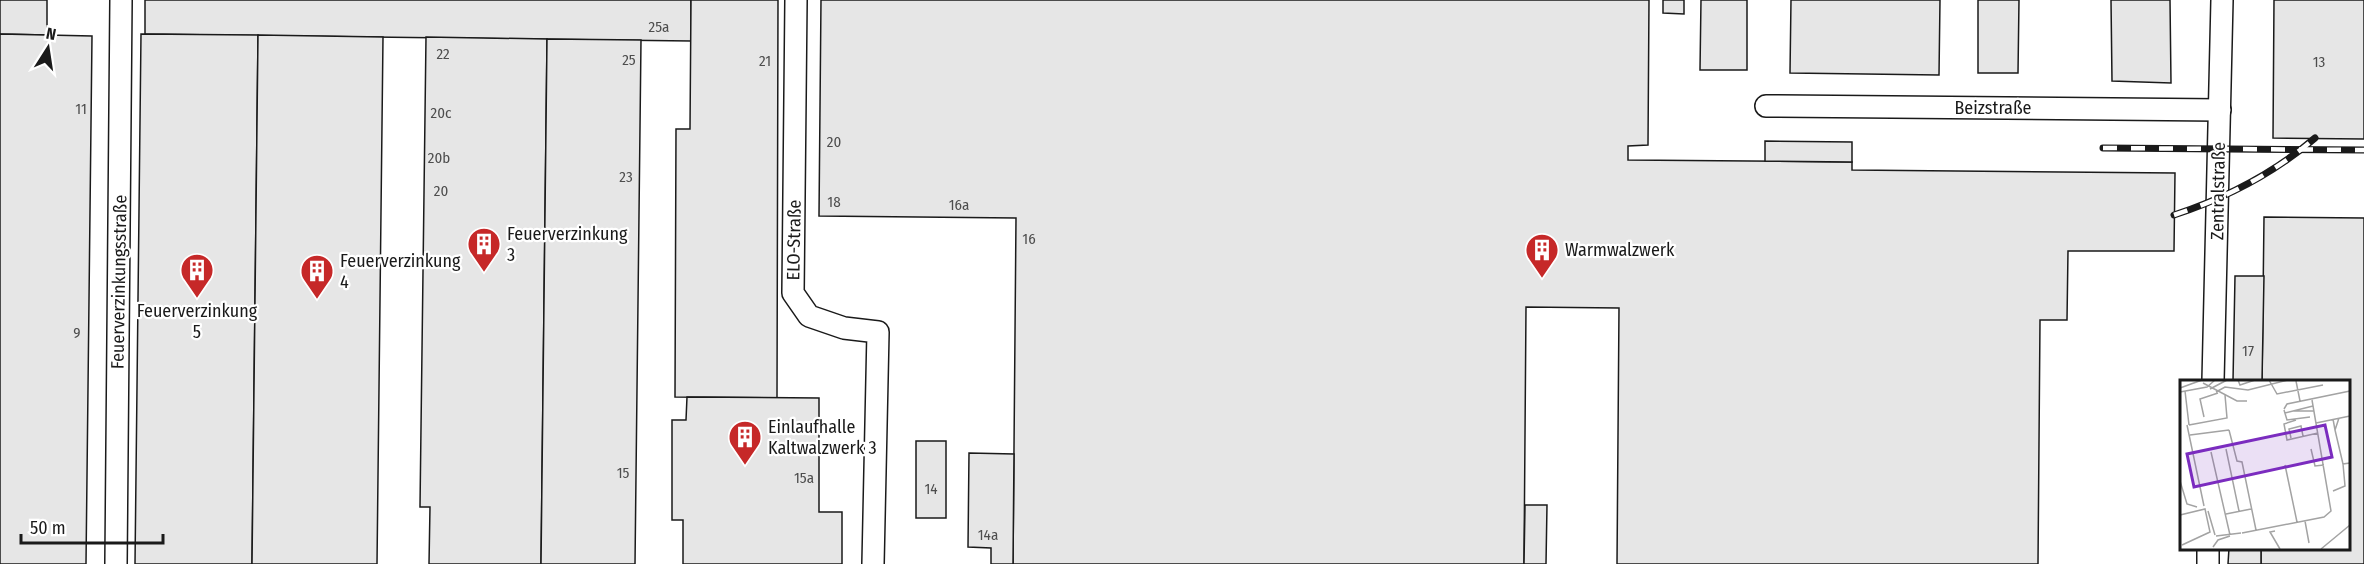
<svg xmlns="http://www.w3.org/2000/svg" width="2364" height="564" font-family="'Fira Sans Condensed',sans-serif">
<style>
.building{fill:#e6e6e6;stroke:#1a1a1a;stroke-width:1.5}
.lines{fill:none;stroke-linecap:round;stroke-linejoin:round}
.minor-casing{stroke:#1a1a1a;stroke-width:24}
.minor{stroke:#fff;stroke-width:21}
.rail-casing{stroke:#1a1a1a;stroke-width:7}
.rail{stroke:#fff;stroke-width:4.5;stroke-dasharray:14;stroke-linecap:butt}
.labels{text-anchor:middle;stroke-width:4.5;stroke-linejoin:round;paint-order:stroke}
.number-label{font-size:15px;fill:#4d4d4d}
.street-label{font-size:18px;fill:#1a1a1a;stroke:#fff}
.poi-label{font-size:18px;fill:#1a1a1a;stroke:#fff;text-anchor:start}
.inset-road{fill:none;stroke:#a3a3a3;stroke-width:1.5}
.view{fill:#7b2cbf;fill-opacity:0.15;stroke:#7b2cbf;stroke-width:3}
.inset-edge{fill:none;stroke:#1a1a1a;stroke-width:3}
</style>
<rect width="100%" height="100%" fill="#fff"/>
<g class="building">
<path d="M0,0H47V35L0,34Z"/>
<path d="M145,0H691V41L145,34Z"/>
<path d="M691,0H778L777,398L675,397L676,129H690Z"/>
<path d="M821,0H1649L1648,145L1628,146V160L1852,162V170L2175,173L2174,251H2068L2067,320H2040L2038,564H1617L1619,308L1526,307L1524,564H1013L1016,218L819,216Z"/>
<path d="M1663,0H1684V14L1663,13Z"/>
<path d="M1701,0H1747V70H1700Z"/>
<path d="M1791,0H1940L1939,75L1790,73Z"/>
<path d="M1978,0H2019L2018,73H1978Z"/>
<path d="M2111,0H2170L2171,83L2112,81Z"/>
<path d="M2274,0H2364V139L2273,138Z"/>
<path d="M0,34L92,36L86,564H0Z"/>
<path d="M141,34L258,35L252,564H135Z"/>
<path d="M258,35L383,37L377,564H252Z"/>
<path d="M426,37L547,39L541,564H429L430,507H420Z"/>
<path d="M547,39L641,40L635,564H541Z"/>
<path d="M1765,141L1852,142V162L1765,161Z"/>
<path d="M2264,217L2364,218V564H2261V548H2348V381H2262Z"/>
<path d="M2235,276H2264L2262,381H2233Z"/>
<path d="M687,397L819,398V512H842V564H683V520H672V420H686Z"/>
<rect x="916" y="441" width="30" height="77"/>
<path d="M969,453L1014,454L1013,564H991V548L968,547Z"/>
<path d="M1525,505H1547L1546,564H1524Z"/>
<path d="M2229,548H2261V564H2228Z"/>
</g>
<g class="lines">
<g class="minor-casing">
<g id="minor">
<path d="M796,0L793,293L809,316L844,328L878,332L873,564"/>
<path d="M1766,106L2220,110"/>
<path d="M2213,381L2222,0"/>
<path d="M116,564L121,0"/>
<path d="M2208,564V548"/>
</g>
</g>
<use href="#minor" class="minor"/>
<g class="rail-casing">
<g id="rail">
<path d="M2103,148L2364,150"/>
<path d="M2174,215C2226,198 2273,174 2315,138"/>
</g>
</g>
<use href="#rail" class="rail"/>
</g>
<defs>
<g id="building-pin" transform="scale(1.725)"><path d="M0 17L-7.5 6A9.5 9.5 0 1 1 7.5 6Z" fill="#c62828" stroke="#fff"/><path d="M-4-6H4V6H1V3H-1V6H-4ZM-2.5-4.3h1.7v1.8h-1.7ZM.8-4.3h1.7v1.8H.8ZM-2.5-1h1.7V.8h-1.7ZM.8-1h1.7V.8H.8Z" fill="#fff"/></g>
</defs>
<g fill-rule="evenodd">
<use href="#building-pin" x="484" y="244"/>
<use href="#building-pin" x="1542" y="250"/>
<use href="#building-pin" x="197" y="270"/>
<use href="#building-pin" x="317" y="271"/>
<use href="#building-pin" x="745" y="437"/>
</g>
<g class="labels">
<g class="number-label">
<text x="659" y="32">25a</text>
<text x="443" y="59">22</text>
<text x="629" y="65">25</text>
<text x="765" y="66">21</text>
<text x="2319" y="67">13</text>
<text x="81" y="114">11</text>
<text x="441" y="118">20c</text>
<text x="834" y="147">20</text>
<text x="439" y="163">20b</text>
<text x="626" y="182">23</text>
<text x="441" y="196">20</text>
<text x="834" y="207">18</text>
<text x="959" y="210">16a</text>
<text x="1029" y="244">16</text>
<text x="77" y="338">9</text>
<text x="2248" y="356">17</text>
<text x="623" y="478">15</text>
<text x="804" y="483">15a</text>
<text x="931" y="494">14</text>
<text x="988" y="540">14a</text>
</g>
<g class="street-label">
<text x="1993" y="114">Beizstraße</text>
<text transform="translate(2218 191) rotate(-89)" y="6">Zentralstraße</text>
<text transform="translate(794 240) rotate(-89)" y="6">ELO-Straße</text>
<text transform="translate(119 282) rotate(-89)" y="6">Feuerverzinkungsstraße</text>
</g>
<g class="poi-label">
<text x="507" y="240">Feuerverzinkung<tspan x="507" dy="21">3</tspan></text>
<text x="1565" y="256">Warmwalzwerk</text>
<text x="340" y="267">Feuerverzinkung<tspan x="340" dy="21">4</tspan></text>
<text x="197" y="317" text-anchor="middle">Feuerverzinkung<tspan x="197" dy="21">5</tspan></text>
<text x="768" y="433">Einlaufhalle<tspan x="768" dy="21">Kaltwalzwerk 3</tspan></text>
</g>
</g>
<g transform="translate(2180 380)">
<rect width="170" height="170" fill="#fff"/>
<path class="inset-road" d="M58,0L60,5L75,0M89,0L97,14L143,5M116,1L120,21M23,3L57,21H67M0,8L22,0M30,9L47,0M5,11L9,45M0,12L27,7L35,0M36,12L45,7L68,10L108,0M104,29L107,24L170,11M104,30L107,40L130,37M115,31H134M105,33L133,26M24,37L20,19L38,13M153,39L155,50L159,38M116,40L104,44L107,60L138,53M136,43L170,36M7,45L24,126M9,45L47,38L45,15M49,50L57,81L62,82L76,150M155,50L163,84M10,55L49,50M111,58L109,49L121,46L123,56M46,69L59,131M131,69L135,86L144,85M31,72L50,155M105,85L117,142M0,101L7,124L17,127M153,111L165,106L163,84L170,83M28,131L35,155M46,134L71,129M0,135L25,129L30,152L2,165M125,141L129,163M95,151L90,152L100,169M62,153L144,137L151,131L132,20M36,156L61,153M33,167L38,160L50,156M141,169L170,145"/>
<path class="view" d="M145,45L152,77L14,107L7,74Z"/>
<rect width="170" height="170" class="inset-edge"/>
</g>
<g transform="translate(48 48) rotate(12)" stroke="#ffffff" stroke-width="4.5" paint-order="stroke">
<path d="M0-4.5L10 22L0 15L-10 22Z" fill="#1a1a1a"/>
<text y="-9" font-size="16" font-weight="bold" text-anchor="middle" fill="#1a1a1a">N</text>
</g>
<path d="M21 534v9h142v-9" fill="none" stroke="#1a1a1a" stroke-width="3"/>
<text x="30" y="534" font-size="18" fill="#1a1a1a" stroke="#ffffff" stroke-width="4.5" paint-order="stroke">50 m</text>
</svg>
